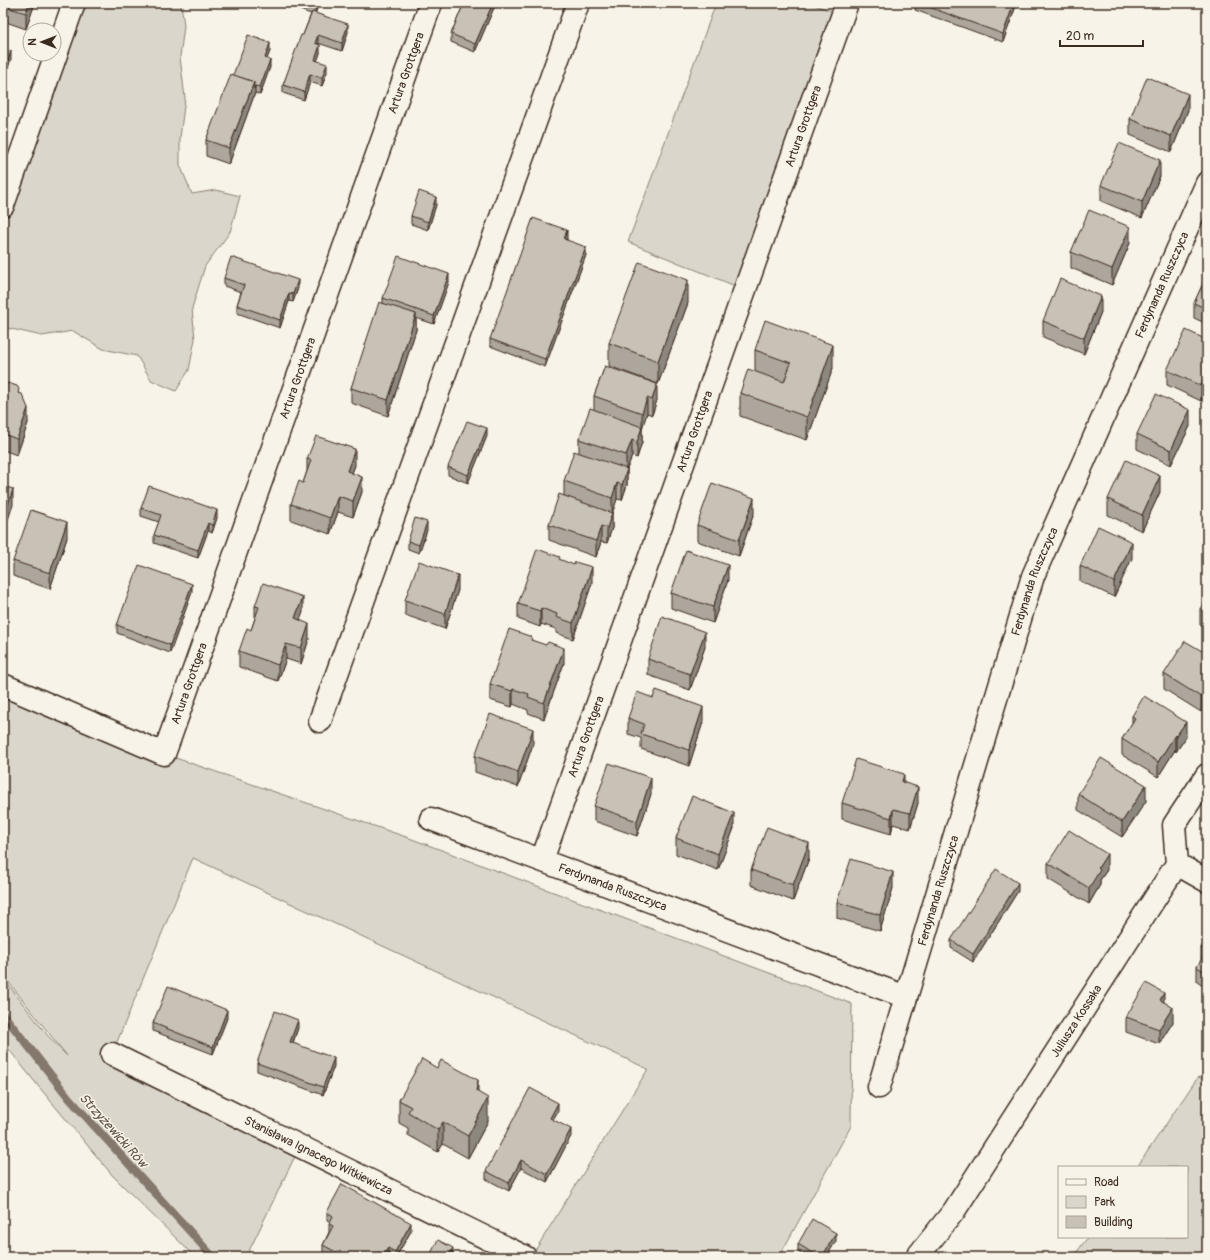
<svg xmlns="http://www.w3.org/2000/svg" width="1210" height="1260" font-family="Pangolin,sans-serif">
<style>
.green{fill:#dbd6cb;stroke:#8b8074}
.lines{fill:none;stroke-linecap:round;stroke-linejoin:round}
.stream{stroke:#84786c;stroke-width:8}
.minor-casing{stroke:#3b2a1e;stroke-width:25}
.minor{stroke:#f7f3e8;stroke-width:22}
.wall{fill:#aca69d;stroke:#3b2a1e}
.shaded-wall{fill:#8c877f;stroke:#3b2a1e}
.building{fill:#c8c1b6;stroke:#3b2a1e}
.labels{text-anchor:middle;stroke-width:3;stroke-linejoin:round;paint-order:stroke}
.street-label{font-size:12px;fill:#3b2a1e;stroke:#f7f3e8}
.water-label{font-size:13px;font-style:italic;fill:#5f5145;stroke:#f7f3e8}
</style>
<rect width="100%" height="100%" fill="#f7f3e8"/>
<filter id="ink" filterUnits="userSpaceOnUse"><feTurbulence type="fractalNoise" baseFrequency=".025" numOctaves="2"/><feDisplacementMap in="SourceGraphic" scale="8" xChannelSelector="R" yChannelSelector="G"/><feConvolveMatrix kernelMatrix="1 2 1 2 8 2 1 2 1" color-interpolation-filters="sRGB"/></filter>
<g filter="url(#ink)">
<g class="green">
<path d="M74,3H181L184,26L180,57L185,98L180,138V165L192,194L216,190L240,196L230,232L205,266L192,308L195,339L189,370L176,391L151,380L137,356L103,349L73,331L42,336L7,328L3,324V205Z"/>
<path d="M716,3H809L843,15L745,290L628,242Z"/>
<path d="M3,685L164,754L412,839L852,1004L851,1126L779,1257H531L648,1069L193,858L112,1054L300,1146L246,1257H195L113,1176L39,1087L3,1042V978L48,1036L67,1056L3,975Z"/>
<path d="M1198,1077L1207,1080V1257H1073L1088,1237H1187V1167H1137Z"/>
</g>
<g class="lines">
<path class="stream" d="M3,1014L69,1098L213,1257"/>
<g class="minor-casing">
<g id="minor">
<path d="M3,205L74,3"/>
<path id="s1" d="M3,685L164,754L431,3"/>
<path d="M320,721L578,3"/>
<path id="s2" d="M431,819L906,997"/>
<path id="s3" d="M542,860L847,3"/>
<path d="M1177,864L1207,881"/>
<path id="s4" d="M112,1054L525,1257"/>
<path id="s5" d="M879,1087L1033,576L1207,183"/>
<path id="s6" d="M917,1257L954,1211L1177,864L1174,825L1207,775"/>
</g>
</g>
<use href="#minor" class="minor"/>
</g>
<g class="wall">
<path d="M3,3H35L26,29L3,21Z"/>
<path d="M300,3H319L315,13L348,32L342,51L318,43V44L320,53L317,61L327,72L322,86L310,82L304,100L283,93V85L303,35L311,14L300,10Z"/>
<path d="M464,3H496L475,52L451,42V34Z"/>
<path d="M915,3H1017L1003,42L915,10Z"/>
<path d="M270,51L267,58L270,67L260,95L255,93L229,164L206,156V140L233,75Z"/>
<path d="M1188,110L1171,152L1130,135V119Z"/>
<path d="M1160,176L1142,218L1101,201V185Z"/>
<path d="M436,205L428,230L411,224V216Z"/>
<path d="M567,238V240L586,255L545,367L490,346V339Z"/>
<path d="M1130,243L1112,285L1071,268V252Z"/>
<path d="M1207,275V324L1194,318V303Z"/>
<path d="M224,278L298,288L293,302L289,301L280,328L237,313V305L241,292L224,286Z"/>
<path d="M449,282L434,324L416,318V330L388,416L351,403V388L383,303V298Z"/>
<path d="M688,303L658,384L609,366V343Z"/>
<path d="M1101,312L1084,354L1043,337V321Z"/>
<path d="M1207,340L1201,401L1167,385V370Z"/>
<path d="M755,350L833,368L807,440L740,416V393L755,371Z"/>
<path d="M605,366L657,400L652,415L647,413L642,427V442L637,458L632,456L627,469V485L622,500L617,499L612,514V528L607,543L601,542L596,557L549,540V525L564,496V481L579,453V439L594,410V396Z"/>
<path d="M3,388L19,394L28,423L17,455L3,450Z"/>
<path d="M1190,426L1171,465L1137,449V434Z"/>
<path d="M487,436L468,483L448,475V467Z"/>
<path d="M307,459L355,465L352,473L362,492L353,517L338,512L330,534L291,520V504L303,483L307,471Z"/>
<path d="M1160,492L1142,531L1108,515V499Z"/>
<path d="M141,508L217,518L212,533L208,531L198,558L154,543V535L159,522L141,516Z"/>
<path d="M754,513L739,556L697,541V525Z"/>
<path d="M427,530L419,553L408,549V541Z"/>
<path d="M67,538L50,589L13,576V561Z"/>
<path d="M1132,558L1114,597L1080,581V566Z"/>
<path d="M560,560L592,583L573,639L556,633V629L541,624L540,627L518,619V604Z"/>
<path d="M728,580L713,623L671,608V593Z"/>
<path d="M458,590L445,629L405,615V600Z"/>
<path d="M192,592L170,653L117,633V625Z"/>
<path d="M1207,598V629L1200,625V609Z"/>
<path d="M255,606L303,612L300,620L309,639L301,664L286,659L278,681L239,667V651L251,630L255,618Z"/>
<path d="M532,640L564,663L544,719L528,713V710L513,704L512,707L490,700V684Z"/>
<path d="M705,647L690,690L648,675V659Z"/>
<path d="M1207,654L1201,712L1164,689V674Z"/>
<path d="M1132,716L1186,737L1176,752L1175,750L1158,777L1122,755V739L1132,723Z"/>
<path d="M628,718L703,722L689,766L641,749V738L628,734Z"/>
<path d="M533,744L518,787L475,772V756Z"/>
<path d="M904,783L918,803L910,829L893,824L891,834L842,819V803Z"/>
<path d="M651,794L637,836L594,821V806Z"/>
<path d="M1078,794L1146,801L1122,837L1078,810Z"/>
<path d="M734,828L718,870L676,854V838Z"/>
<path d="M809,858L793,901L751,885V870Z"/>
<path d="M1048,863L1107,870L1100,880V885L1089,904L1048,879Z"/>
<path d="M893,888L880,931L837,918V902Z"/>
<path d="M1018,891L973,962L951,948V940Z"/>
<path d="M1207,939V998L1203,996V986L1197,982V967L1201,960V948Z"/>
<path d="M1164,1002L1173,1022L1159,1044L1126,1032V1017Z"/>
<path d="M227,1018L213,1054L153,1031V1023Z"/>
<path d="M298,1028L293,1043L334,1066L323,1095L257,1071V1063Z"/>
<path d="M478,1092L488,1121L468,1158L443,1144L438,1152L408,1135V1128L399,1123V1100Z"/>
<path d="M558,1111L553,1119L571,1136L547,1182L521,1168L509,1191L486,1179V1171Z"/>
<path d="M327,1212L411,1231L396,1257H390L388,1256L387,1257H331L323,1252V1245L329,1232V1224L330,1222L327,1220Z"/>
<path d="M836,1241L826,1257H806L798,1252V1244Z"/>
</g>
<g class="shaded-wall">
<path d="M29,3H35L26,29V13Z"/>
<path d="M316,3H319L315,15V7Z"/>
<path d="M493,3H496L475,52V44Z"/>
<path d="M1014,3H1017L1003,42V34Z"/>
<path d="M348,24V32L342,51V43Z"/>
<path d="M318,35V43L315,51V43Z"/>
<path d="M270,43V51L265,65V58Z"/>
<path d="M320,45V53L315,68V60Z"/>
<path d="M11,51V59L3,83V75Z"/>
<path d="M270,60V67L260,95V87Z"/>
<path d="M327,64V72L322,86V78Z"/>
<path d="M310,74V82L304,100V92Z"/>
<path d="M254,82L255,86V93L229,164V148Z"/>
<path d="M1188,94V110L1171,152V136Z"/>
<path d="M1160,160V176L1142,218V202Z"/>
<path d="M436,197V205L428,230V222Z"/>
<path d="M1130,227V243L1112,285V269Z"/>
<path d="M567,230V238L564,247V239Z"/>
<path d="M586,247V255L545,367V359Z"/>
<path d="M449,274V282L434,324V316Z"/>
<path d="M298,280V288L293,302V294Z"/>
<path d="M688,280V303L658,384V361Z"/>
<path d="M289,293V301L280,328V320Z"/>
<path d="M1101,296V312L1084,354V338Z"/>
<path d="M416,314V330L388,416V400Z"/>
<path d="M833,345V368L807,440V417Z"/>
<path d="M1207,373V389L1201,401V386Z"/>
<path d="M657,384V400L652,415V400Z"/>
<path d="M647,398V413L642,429V413Z"/>
<path d="M28,408V423L17,455V439Z"/>
<path d="M1190,410V426L1171,465V450Z"/>
<path d="M642,427V442L637,458V442Z"/>
<path d="M487,428V436L468,483V475Z"/>
<path d="M632,440V456L626,471V455Z"/>
<path d="M355,449V465L347,487V471Z"/>
<path d="M627,469V485L622,500V485Z"/>
<path d="M1160,476V492L1142,531V515Z"/>
<path d="M362,477V492L353,517V501Z"/>
<path d="M617,483V499L612,514V528L607,543V528L612,513V498Z"/>
<path d="M13,489V505L3,534V519Z"/>
<path d="M338,496V512L330,534V518Z"/>
<path d="M754,498V513L739,556V540Z"/>
<path d="M217,510V518L212,533V525Z"/>
<path d="M67,522V538L50,589V573Z"/>
<path d="M427,522V530L419,553V545Z"/>
<path d="M208,523V531L198,558V550Z"/>
<path d="M601,526V542L596,557V541Z"/>
<path d="M1132,542V558L1114,597V582Z"/>
<path d="M728,565V580L713,623V607Z"/>
<path d="M592,567V583L573,639V623Z"/>
<path d="M458,575V590L445,629V614Z"/>
<path d="M192,584V592L170,653V645Z"/>
<path d="M303,597V612L295,634V618Z"/>
<path d="M541,608V624L540,627V611Z"/>
<path d="M309,624V639L301,664V648Z"/>
<path d="M705,632V647L690,690V674Z"/>
<path d="M286,644V659L278,681V665Z"/>
<path d="M564,648V663L544,719V703Z"/>
<path d="M1207,688V703L1201,712V697Z"/>
<path d="M513,689V704L512,707V691Z"/>
<path d="M703,707V722L689,766V750Z"/>
<path d="M1186,722V737L1176,752V736Z"/>
<path d="M533,729V744L518,787V772Z"/>
<path d="M1175,735V750L1158,777V762Z"/>
<path d="M904,774V790L902,782Z"/>
<path d="M651,778V794L637,836V821Z"/>
<path d="M1146,785V801L1122,837V822Z"/>
<path d="M918,787V803L910,829V813Z"/>
<path d="M893,809V824L891,834V818Z"/>
<path d="M734,813V828L718,870V854Z"/>
<path d="M809,843V858L793,901V885Z"/>
<path d="M1107,854V870L1100,880V885L1089,904V888L1098,868Z"/>
<path d="M893,872V888L880,931V915Z"/>
<path d="M1018,883V891L973,962V954Z"/>
<path d="M1164,993V1009L1160,1000Z"/>
<path d="M1173,1007V1022L1159,1044V1029Z"/>
<path d="M227,1010V1018L213,1054V1047Z"/>
<path d="M298,1020V1028L290,1050V1042Z"/>
<path d="M334,1058V1066L323,1095V1087Z"/>
<path d="M478,1080V1103L476,1091Z"/>
<path d="M488,1098V1121L468,1158V1136Z"/>
<path d="M558,1103V1111L550,1125V1118Z"/>
<path d="M443,1122V1144L438,1152V1130Z"/>
<path d="M571,1129V1136L547,1182V1174Z"/>
<path d="M521,1160V1168L509,1191V1183Z"/>
<path d="M411,1223V1231L396,1257H395V1252Z"/>
<path d="M836,1233V1241L826,1257H822Z"/>
<path d="M388,1248V1256L387,1257H383V1255Z"/>
<path d="M453,1248V1256L452,1257H448Z"/>
</g>
<g class="building">
<path d="M3,3H29L26,13L3,6Z"/>
<path d="M303,3H316L315,7Z"/>
<path d="M464,3H493L475,44L451,34Z"/>
<path d="M918,3H1014L1003,34Z"/>
<path d="M312,12L348,24L342,43L318,35L315,43L320,45L315,60L327,64L322,78L310,74L304,92L283,85L301,35H303Z"/>
<path d="M248,35L270,43L265,58L270,60L260,87L255,86L254,89V82L233,75Z"/>
<path d="M3,49L11,51L3,75Z"/>
<path d="M231,74L254,82L229,148L206,140Z"/>
<path d="M1147,77L1188,94L1171,136L1130,119Z"/>
<path d="M1119,143L1160,160L1142,202L1101,185Z"/>
<path d="M419,191L436,197L428,222L411,216Z"/>
<path d="M1089,210L1130,227L1112,269L1071,252Z"/>
<path d="M533,218L567,230L564,239L586,247L545,359L490,339Z"/>
<path d="M398,256L449,274L434,316L383,298Z"/>
<path d="M231,257L298,280L293,294L289,293L280,320L237,305L244,285L224,278Z"/>
<path d="M639,262L688,280L658,361L609,343Z"/>
<path d="M1207,275V309L1194,303Z"/>
<path d="M1060,279L1101,296L1084,338L1043,321Z"/>
<path d="M379,302L416,314L388,400L351,388Z"/>
<path d="M765,320L833,345L807,417L740,393L748,369L784,382L791,363L755,350Z"/>
<path d="M1186,330L1207,340V373L1201,386L1167,370Z"/>
<path d="M605,366L657,384L652,400L647,398L642,413L594,396Z"/>
<path d="M8,383L17,386L19,389L18,393L22,394L28,408L17,439L3,434V388L5,385Z"/>
<path d="M1156,394L1190,410L1171,450L1137,434Z"/>
<path d="M590,408L642,427L637,442L632,440L626,455L579,439Z"/>
<path d="M467,421L487,428L468,475L448,467Z"/>
<path d="M316,436L355,449L347,471L362,477L353,501L338,496L330,518L291,504L299,481L303,483L311,460L307,459Z"/>
<path d="M574,451L627,469L622,485L617,483L612,498L564,481Z"/>
<path d="M1126,460L1160,476L1142,515L1108,499Z"/>
<path d="M712,483L754,498L739,540L697,525Z"/>
<path d="M3,486L13,489L3,519Z"/>
<path d="M149,486L217,510L212,525L208,523L198,550L154,535L161,515L141,508Z"/>
<path d="M559,494L612,513L607,528L601,526L596,541L549,525Z"/>
<path d="M31,510L67,522L50,573L13,561Z"/>
<path d="M415,518L427,522L419,545L408,541Z"/>
<path d="M1098,526L1132,542L1114,582L1080,566Z"/>
<path d="M537,549L560,557L559,559L574,565L575,562L592,567L573,623L556,617L557,614L541,608L540,611L518,604Z"/>
<path d="M686,550L728,565L713,607L671,593Z"/>
<path d="M419,561L458,575L445,614L405,600Z"/>
<path d="M139,565L192,584L170,645L117,625Z"/>
<path d="M263,583L303,597L295,618L309,624L301,648L286,644L278,665L239,651L247,628L251,630L259,607L255,606Z"/>
<path d="M1207,598V614L1200,609Z"/>
<path d="M662,616L705,632L690,674L648,659Z"/>
<path d="M509,629L532,637L531,640L546,645L548,642L564,648L544,703L528,697L529,694L513,689L512,691L490,684Z"/>
<path d="M1185,641L1207,654V688L1201,697L1164,674Z"/>
<path d="M656,690L703,707L689,750L641,734L644,724L628,718L637,692L653,698Z"/>
<path d="M1144,696L1186,722L1176,736L1175,735L1158,762L1122,739L1135,718L1132,716Z"/>
<path d="M490,714L533,729L518,772L475,756Z"/>
<path d="M1101,758L1146,785L1122,822L1078,794Z"/>
<path d="M856,759L904,774L902,782L918,787L910,813L893,809L891,818L842,803Z"/>
<path d="M609,763L651,778L637,821L594,806Z"/>
<path d="M692,796L734,813L718,854L676,838Z"/>
<path d="M767,827L809,843L793,885L751,870Z"/>
<path d="M1069,830L1107,854L1098,868L1100,870L1089,888L1048,863Z"/>
<path d="M851,859L893,872L880,915L837,902Z"/>
<path d="M996,869L1018,883L973,954L951,940Z"/>
<path d="M1207,939V983L1203,980L1207,973L1197,967L1206,951L1201,948Z"/>
<path d="M1146,983L1164,993L1160,1000L1173,1007L1159,1029L1126,1017Z"/>
<path d="M168,986L227,1010L213,1047L153,1023Z"/>
<path d="M275,1011L298,1020L290,1042L334,1058L323,1087L257,1063Z"/>
<path d="M422,1059L437,1068L441,1060L478,1080L476,1091L488,1098L468,1136L443,1122L438,1130L408,1112L411,1107L399,1100Z"/>
<path d="M530,1088L558,1103L550,1118L571,1129L547,1174L521,1160L509,1183L486,1171Z"/>
<path d="M342,1184L411,1223L395,1252L388,1248L383,1255L378,1252L376,1257H345L323,1245L333,1226L329,1224L333,1216L327,1212Z"/>
<path d="M812,1219L836,1233L822,1257H819L798,1244Z"/>
<path d="M438,1240L453,1248L448,1257H429Z"/>
</g>
</g>
<g class="labels">
<g class="street-label">
<text dy="4" stroke="none"><textPath href="#s1" startOffset="898">Artura Grottgera</textPath></text>
<text dy="4" stroke="none"><textPath href="#s3" startOffset="779">Artura Grottgera</textPath></text>
<text dy="4" stroke="none"><textPath href="#s5" startOffset="852">Ferdynanda Ruszczyca</textPath></text>
<text dy="4" stroke="none"><textPath href="#s1" startOffset="574">Artura Grottgera</textPath></text>
<text dy="4" stroke="none"><textPath href="#s3" startOffset="455">Artura Grottgera</textPath></text>
<text dy="4" stroke="none"><textPath href="#s5" startOffset="529">Ferdynanda Ruszczyca</textPath></text>
<text dy="4" stroke="none"><textPath href="#s1" startOffset="250">Artura Grottgera</textPath></text>
<text dy="4" stroke="none"><textPath href="#s3" startOffset="131">Artura Grottgera</textPath></text>
<text dy="4" stroke="none"><textPath href="#s2" startOffset="194">Ferdynanda Ruszczyca</textPath></text>
<text dy="4" stroke="none"><textPath href="#s5" startOffset="205">Ferdynanda Ruszczyca</textPath></text>
<text dy="4" stroke="none"><textPath href="#s6" startOffset="285">Juliusza Kossaka</textPath></text>
<text dy="4" stroke="none"><textPath href="#s4" startOffset="230">Stanisława Ignacego Witkiewicza</textPath></text>
</g>
<g class="water-label">
<text transform="translate(114 1130) rotate(48)" y="5">Strzyżewicki Rów</text>
</g>
</g>
<rect width="1210" height="1260" fill="none" stroke="#f7f3e8" stroke-width="16"/>
<rect x="8" y="8" width="1194" height="1244" fill="none" stroke="#3b2a1e" stroke-width="1.5" filter="url(#ink)"/>
<rect x="1058" y="1166" width="130" height="72" fill="#f7f3e8" stroke="#aca397"/>
<rect x="1066" y="1179" width="20" height="6" fill="#f7f3e8" stroke="#aca397"/>
<text x="1094" y="1186" font-size="12" fill="#3b2a1e">Road</text>
<rect x="1066" y="1196" width="20" height="12" fill="#dbd6cb" stroke="#aca397"/>
<text x="1094" y="1206" font-size="12" fill="#3b2a1e">Park</text>
<rect x="1066" y="1216" width="20" height="12" fill="#c8c1b6" stroke="#aca397"/>
<text x="1094" y="1226" font-size="12" fill="#3b2a1e">Building</text>
<g transform="translate(42 42) rotate(270)"><circle r="19" fill="#f7f3e8" stroke="#aca397"/>
<path d="M0-3L7 15L0 10L-7 15Z" fill="#3b2a1e"/>
<text y="-6" font-size="11" font-weight="bold" text-anchor="middle" fill="#3b2a1e">N</text>
</g>
<path d="M1060 40v6h83v-6" fill="none" stroke="#3b2a1e" stroke-width="2"/>
<text x="1066" y="40" font-size="12" fill="#3b2a1e" stroke="#f7f3e8" stroke-width="3" paint-order="stroke">20 m</text>
</svg>
